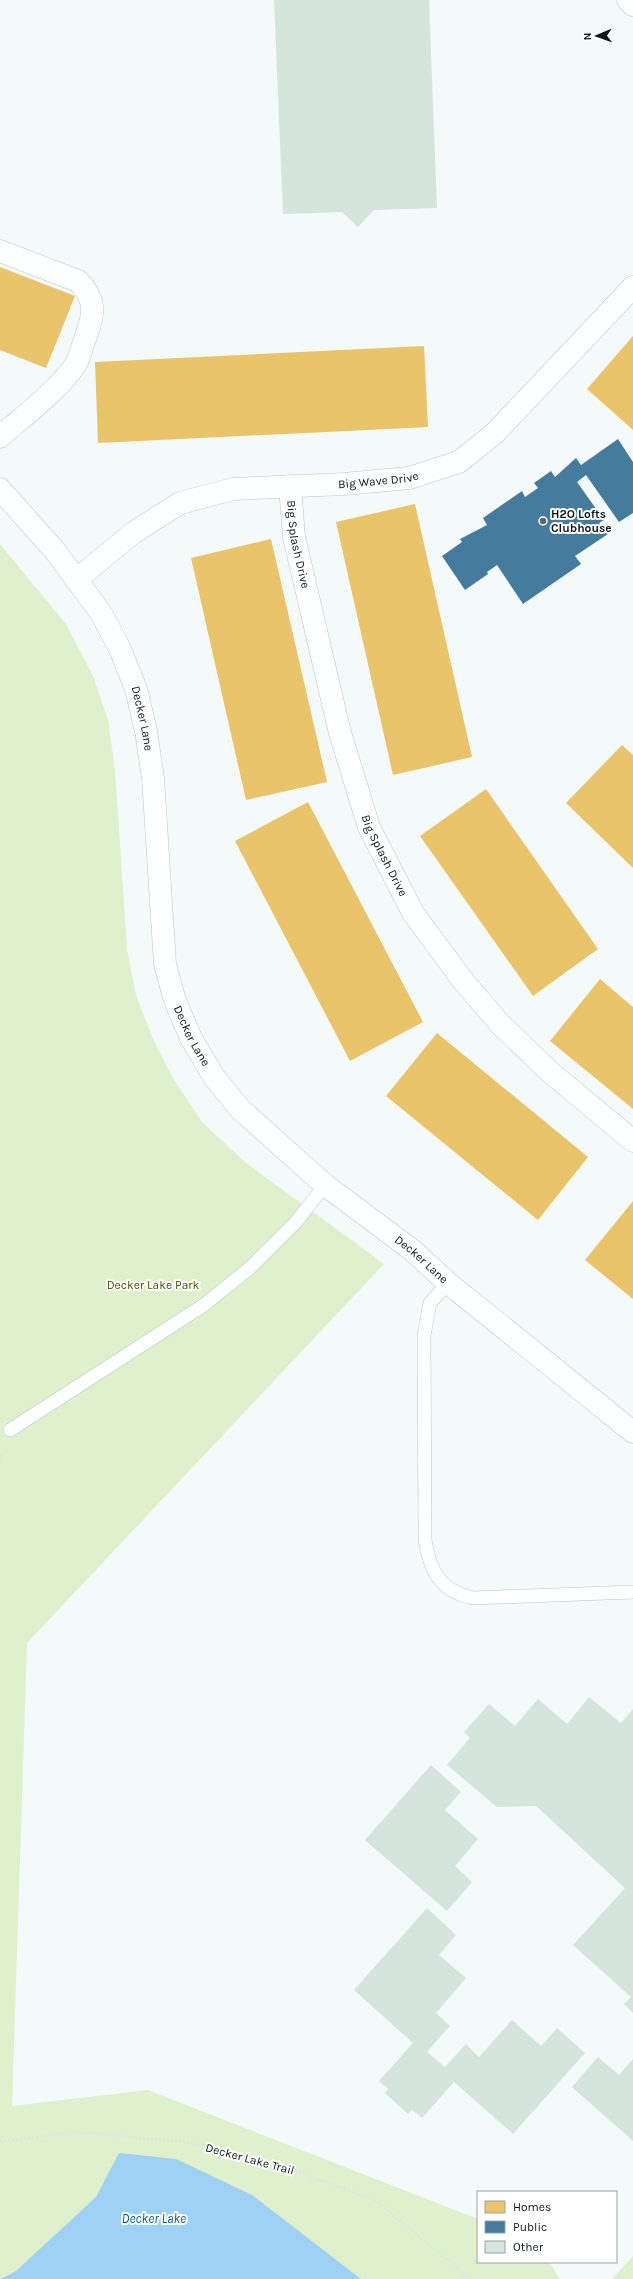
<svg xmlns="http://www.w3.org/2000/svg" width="633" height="2279" font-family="Karla,sans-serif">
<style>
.green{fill:#def0cc}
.water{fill:#9fd1f5}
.homes{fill:#e9c46a}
.public{fill:#457b9d}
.building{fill:#d4e5dc}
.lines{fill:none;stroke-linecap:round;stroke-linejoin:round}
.lane-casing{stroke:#bec6c6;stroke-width:14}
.street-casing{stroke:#bec6c6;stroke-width:23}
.secondary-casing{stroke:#bec6c6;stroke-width:23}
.path{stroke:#e1e3e3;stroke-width:2.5;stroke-dasharray:2 2;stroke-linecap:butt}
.lane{stroke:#fdfefe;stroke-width:13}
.street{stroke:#fdfefe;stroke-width:22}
.secondary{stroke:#fdfefe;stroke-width:22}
.poi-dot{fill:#5b6664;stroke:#fff;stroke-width:1.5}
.labels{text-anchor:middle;stroke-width:4;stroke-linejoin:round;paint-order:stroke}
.street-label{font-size:12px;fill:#091614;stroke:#fff}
.poi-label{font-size:12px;font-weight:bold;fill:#091614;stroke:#fff;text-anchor:start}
.park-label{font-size:12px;fill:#3a5300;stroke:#fff}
.water-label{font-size:13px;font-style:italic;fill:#005a89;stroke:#fff}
</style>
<rect width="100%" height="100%" fill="#f4fafa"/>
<g class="green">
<path d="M0,544L66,624L93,676L108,720L115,770L127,949L136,995L152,1037L174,1080L202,1122L246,1163L384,1264L27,1643L12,2106L148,2090L478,2219V2262H549L560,2279H0Z"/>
<path d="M633,2256V2279H612Z"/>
</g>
<path class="water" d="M119,2153L176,2159L252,2195L361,2279H1L16,2271L96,2197Z"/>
<g class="homes">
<path d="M0,267L75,296L46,368L0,350Z"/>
<path d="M633,336V430L587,389Z"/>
<path d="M424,346L428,427L98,443L95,362Z"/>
<path d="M415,504L472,757L393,775L336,522Z"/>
<path d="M271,539L327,782L246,800L191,558Z"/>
<path d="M622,745L633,755V868L566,803Z"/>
<path d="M486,789L598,949L533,996L420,836Z"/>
<path d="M308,802L423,1022L350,1061L235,841Z"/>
<path d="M600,979L633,1007V1109L550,1041Z"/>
<path d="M437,1033L588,1157L538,1220L386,1096Z"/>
<path d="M633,1201V1299L585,1260Z"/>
</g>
<path class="public" d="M618,439L633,462V513L619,522L586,475L577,482L604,520L599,523L608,534L575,556L581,564L523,604L497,565L487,572L488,574L465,590L442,556L462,542L460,539L487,525L483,518L522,491L525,497L538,488L534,483L551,471L555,477L576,458L581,465Z"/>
<g class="building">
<path d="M274,0H429L437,208L374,210L358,227L342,212L283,214Z"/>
<path d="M589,1697L621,1723L633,1709V2013L624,2004L631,1997L573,1945L625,1888L536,1806L497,1807L447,1765L470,1738L464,1732L489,1704L515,1726L538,1699L567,1724Z"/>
<path d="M431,1765L461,1792L445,1810L478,1839L455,1866L472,1882L447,1911L365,1840Z"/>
<path d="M427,1908L456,1935L439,1955L466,1978L436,2013L450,2026L427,2052L445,2067L466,2044L479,2057L512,2020L541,2046L557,2028L585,2053L513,2134L454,2082L422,2118L412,2110L408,2114L385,2093L388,2089L379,2081L413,2043L354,1990Z"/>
<path d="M598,2057L619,2075L633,2059V2141L572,2087Z"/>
</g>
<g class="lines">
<g class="lane-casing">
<g id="lane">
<path d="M448,1283L430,1303L424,1335L425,1540C430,1571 440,1591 473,1598L633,1592"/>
<path d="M10,1430L204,1305L252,1266L296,1222L325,1185"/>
</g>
</g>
<g class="street-casing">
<g id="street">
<path d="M0,251L78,281C99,302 93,317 84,342C81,349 80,359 75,365C61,388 21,418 0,437"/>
<path id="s1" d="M290,486L294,537L340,733L369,827L413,913L464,982L502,1026L550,1072L633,1141"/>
<path id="s2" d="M0,489L55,551L101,613L120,649L136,689L146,731L153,778L165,964L175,1001L191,1038L214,1077L240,1109L325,1185L412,1250L448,1283L633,1432"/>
<path id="s3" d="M76,580L133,533L180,503L233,489L344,484L409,478L459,462L494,434L633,287"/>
</g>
</g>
<g class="secondary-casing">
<path id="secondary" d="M628,0L633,5"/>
</g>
<g class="path">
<path d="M0,1460L2,1453"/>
<path d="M0,2141L78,2132L185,2142L291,2169L376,2201L455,2266L467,2279"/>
</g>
<use href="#lane" class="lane"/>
<use href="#street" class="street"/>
<use href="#secondary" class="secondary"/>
</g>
<circle class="poi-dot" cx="543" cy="521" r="4"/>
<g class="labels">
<g class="street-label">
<text dy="4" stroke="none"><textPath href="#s3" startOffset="330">Big Wave Drive</textPath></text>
<text dy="4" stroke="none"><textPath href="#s1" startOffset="59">Big Splash Drive</textPath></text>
<text dy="4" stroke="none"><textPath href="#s2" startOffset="274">Decker Lane</textPath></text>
<text dy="4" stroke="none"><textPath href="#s1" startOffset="383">Big Splash Drive</textPath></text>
<text dy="4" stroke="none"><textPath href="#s2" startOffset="598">Decker Lane</textPath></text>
<text dy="4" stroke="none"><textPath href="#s2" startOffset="922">Decker Lane</textPath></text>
<text transform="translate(250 2159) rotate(15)" y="4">Decker Lake Trail</text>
</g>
<g class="poi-label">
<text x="551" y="518">H2O Lofts<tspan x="551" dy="14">Clubhouse</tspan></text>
</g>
<g class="park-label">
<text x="153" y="1289">Decker Lake Park</text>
</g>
<g class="water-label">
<text x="154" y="2223">Decker Lake</text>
</g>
</g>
<rect x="477" y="2191" width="140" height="72" fill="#ffffff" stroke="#9da2a1"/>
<rect x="485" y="2201" width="20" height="12" fill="#e9c46a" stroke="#9da2a1"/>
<text x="513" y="2211" font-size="12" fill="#091614">Homes</text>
<rect x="485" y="2221" width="20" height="12" fill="#457b9d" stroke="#9da2a1"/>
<text x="513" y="2231" font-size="12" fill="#091614">Public</text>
<rect x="485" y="2241" width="20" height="12" fill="#d4e5dc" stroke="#9da2a1"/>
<text x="513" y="2251" font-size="12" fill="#091614">Other</text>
<g transform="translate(597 36) rotate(268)" stroke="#ffffff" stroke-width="3" paint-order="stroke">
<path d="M0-3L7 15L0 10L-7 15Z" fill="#091614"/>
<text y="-6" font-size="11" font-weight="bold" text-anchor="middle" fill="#091614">N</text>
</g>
</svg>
